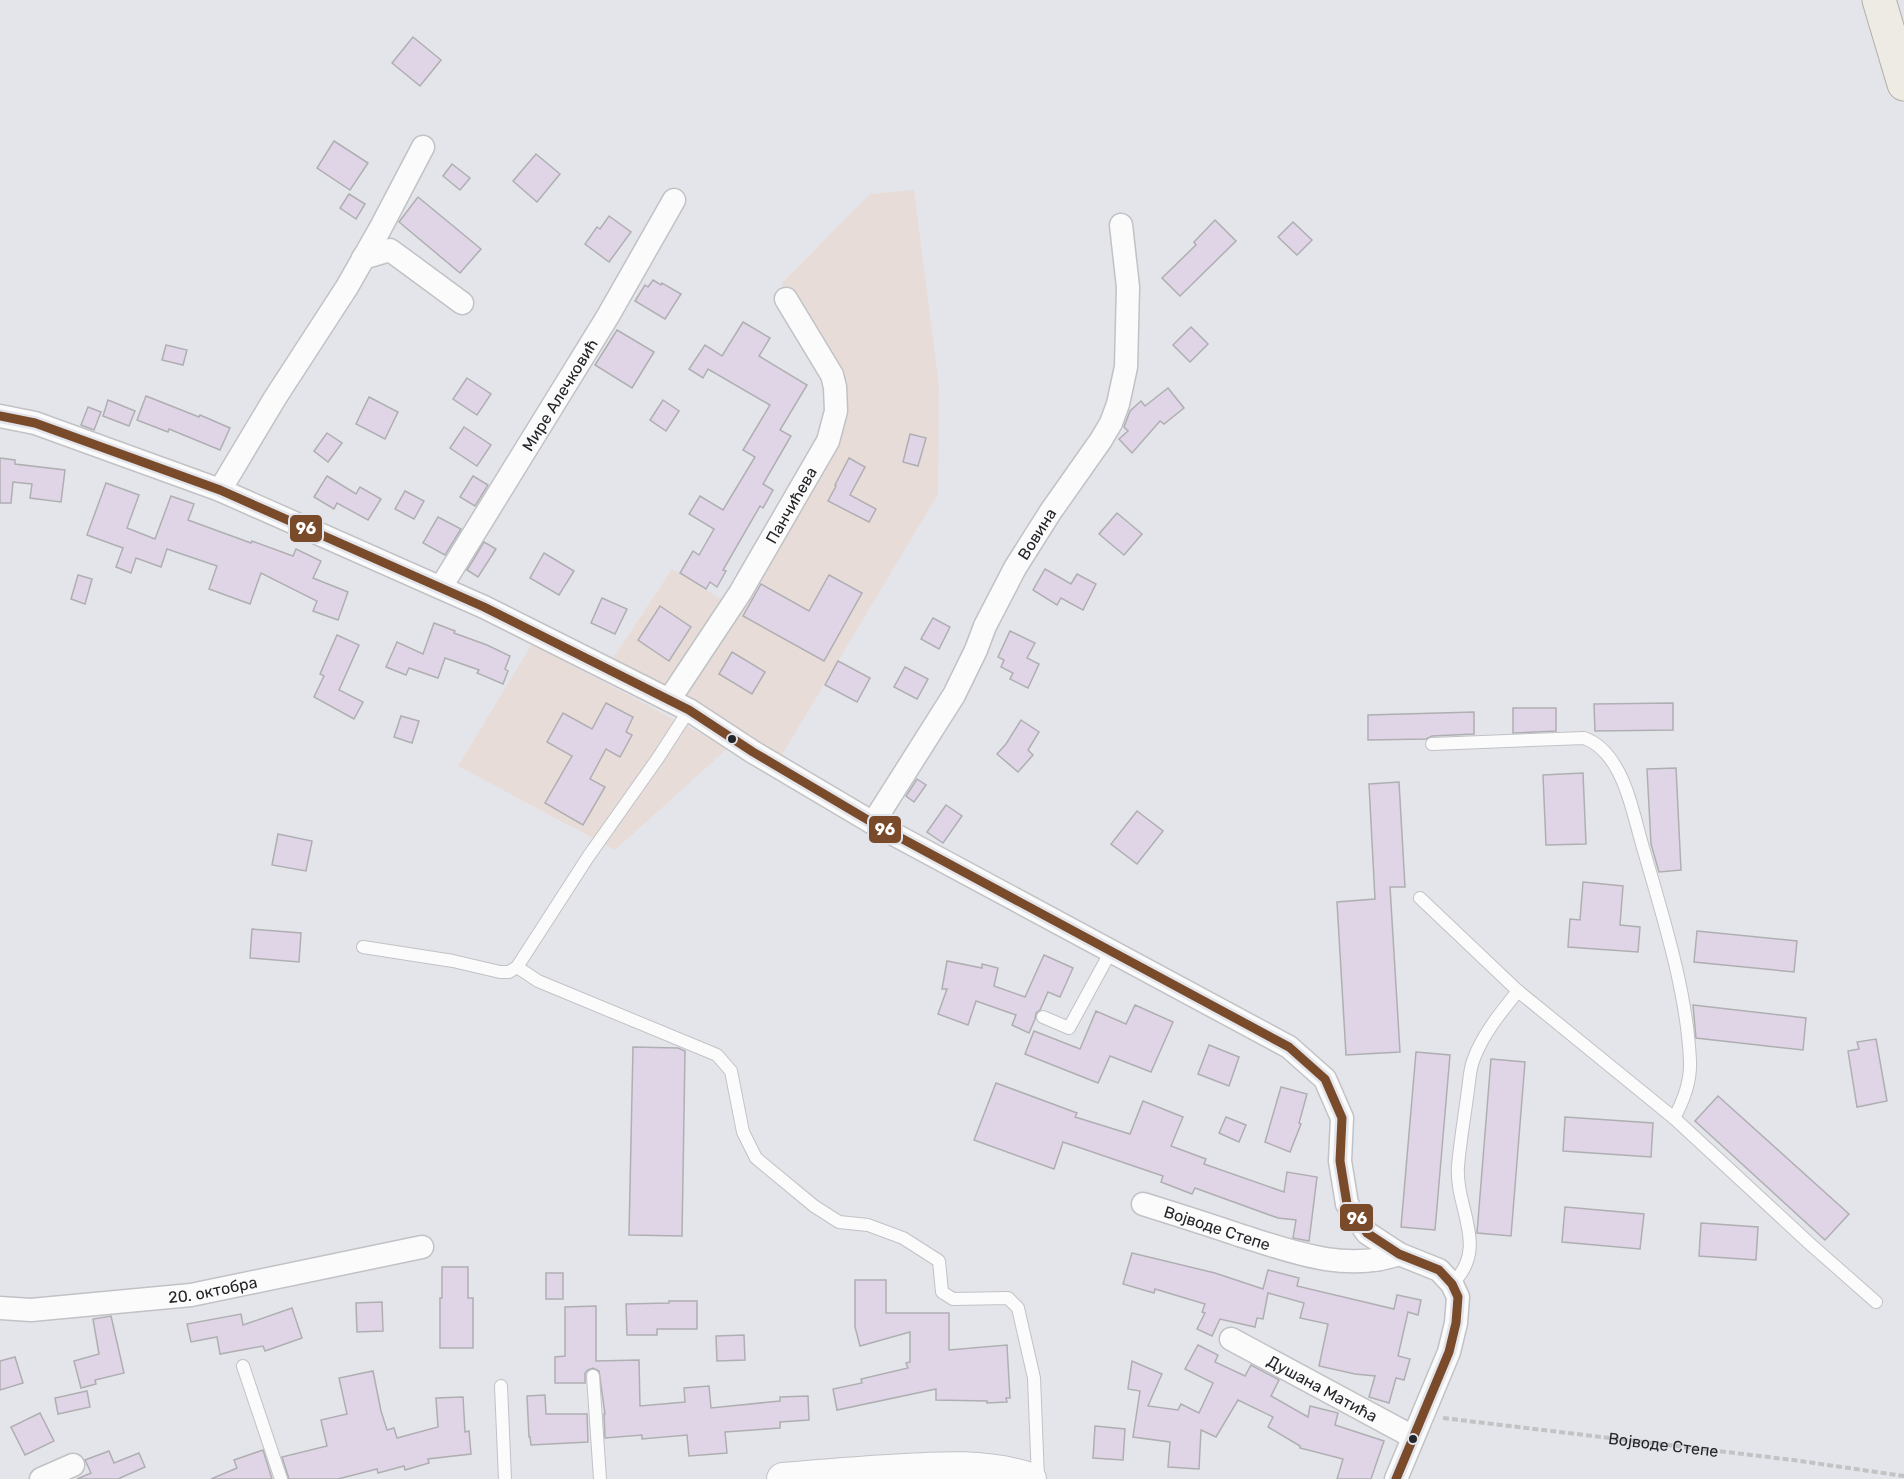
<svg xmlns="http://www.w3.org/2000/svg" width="1904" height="1479" font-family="Rubik,sans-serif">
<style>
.commercial{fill:#e8dcd8}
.building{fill:#e0d5e7;stroke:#afafb2;stroke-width:1.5}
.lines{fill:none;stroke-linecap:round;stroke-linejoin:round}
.lane-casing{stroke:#c1c2c5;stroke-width:14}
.street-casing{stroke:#c1c2c5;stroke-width:25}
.secondary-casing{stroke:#c1c2c5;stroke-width:34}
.primary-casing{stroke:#b3ada4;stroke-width:35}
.path{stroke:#c3c3c5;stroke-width:4;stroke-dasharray:6 3;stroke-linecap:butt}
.lane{stroke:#fbfbfc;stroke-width:12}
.street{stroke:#fbfbfc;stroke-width:22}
.secondary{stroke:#fbfbfc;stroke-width:32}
.primary{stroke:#eeebe5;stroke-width:33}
.bus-1-casing{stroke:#e2e4ec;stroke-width:14}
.bus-1{stroke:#7a4b2a;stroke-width:9}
.bus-dot{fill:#242528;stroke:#e2e4ec;stroke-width:2}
.labels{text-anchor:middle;stroke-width:5;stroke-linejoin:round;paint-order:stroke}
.street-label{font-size:16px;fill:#242528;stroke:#e2e4ec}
.line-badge{stroke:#e2e4ec;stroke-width:2}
.badge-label{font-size:16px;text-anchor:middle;font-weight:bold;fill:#fff}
</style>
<rect width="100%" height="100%" fill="#e4e5ea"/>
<g class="commercial">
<path d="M914,190L939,386L938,494L780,758L684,696L814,486L843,431L842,394L833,368L781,284L870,194Z"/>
<path d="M672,569L729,604L667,692L610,663Z"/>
<path d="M532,644L728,748L615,850L458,766Z"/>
</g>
<g class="building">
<path d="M413,37L441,60L420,86L392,63Z"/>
<path d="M334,141L368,163L350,190L317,168Z"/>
<path d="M536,154L560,174L537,202L513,181Z"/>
<path d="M452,164L470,178L460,190L443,176Z"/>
<path d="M349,194L365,204L356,219L340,208Z"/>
<path d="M418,197L481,249L460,273L399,222Z"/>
<path d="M609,216L631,232L609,262L585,244L597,227L600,229Z"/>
<path d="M1215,220L1236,241L1180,296L1162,278L1196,245L1194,242Z"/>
<path d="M1293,222L1312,240L1297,255L1278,237Z"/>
<path d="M653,280L661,285L662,283L681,294L665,319L635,301L645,285L648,287Z"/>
<path d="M743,322L770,338L759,356L807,385L780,430L791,436L763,484L773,490L763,508L760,506L723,570L726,571L717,587L710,582L706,589L680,573L693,551L699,555L714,529L689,514L700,496L723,510L755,457L743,450L770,405L708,369L703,378L689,369L705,345L722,356Z"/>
<path d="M1191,327L1208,344L1190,362L1173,345Z"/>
<path d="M617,330L654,352L632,388L595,365Z"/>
<path d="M166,345L187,350L183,365L162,360Z"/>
<path d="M467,378L491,394L477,415L453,399Z"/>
<path d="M1168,388L1184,408L1164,424L1160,421L1132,453L1119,439L1128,431L1124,427L1130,411L1141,401L1145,406Z"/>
<path d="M146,396L199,417L200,415L230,428L220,450L169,429L168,432L137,420Z"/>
<path d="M369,397L398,412L385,439L356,424Z"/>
<path d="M108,400L135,411L129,426L103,416Z"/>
<path d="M663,400L679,411L666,431L650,420Z"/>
<path d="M88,407L101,412L94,430L81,425Z"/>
<path d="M464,427L491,445L477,466L450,448Z"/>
<path d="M327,433L342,443L328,462L314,451Z"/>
<path d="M910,434L926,438L918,466L903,462Z"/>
<path d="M0,458L15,460V464L65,470L61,502L30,498L32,484L13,482L11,503H0Z"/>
<path d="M849,458L865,467L850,495L876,509L869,522L828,501L836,486L835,485Z"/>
<path d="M327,476L356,494L360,487L381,499L368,520L337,503L334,509L314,497Z"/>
<path d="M473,476L488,485L475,506L460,497Z"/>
<path d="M106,483L139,495L127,528L155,539L171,496L194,504L188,520L251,543L252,541L293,556L296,549L321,561L313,578L348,592L338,620L313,611L317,601L261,573L250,604L209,589L217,566L167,549L161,567L136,558L131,573L116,567L123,548L87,535Z"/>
<path d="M405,491L424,501L414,519L395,509Z"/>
<path d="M1117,513L1142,534L1124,555L1099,534Z"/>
<path d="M438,517L461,529L445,555L423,543Z"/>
<path d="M484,542L496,549L478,577L467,570Z"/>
<path d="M544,553L574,571L559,595L530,578Z"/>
<path d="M1045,569L1071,584L1077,574L1096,584L1083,610L1061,598L1057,605L1033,590Z"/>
<path d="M78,575L92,579L85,604L71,599Z"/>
<path d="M829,575L862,593L824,661L743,616L761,584L809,611Z"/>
<path d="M602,598L627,609L615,634L591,623Z"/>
<path d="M660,606L691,627L669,661L638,640Z"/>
<path d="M933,618L950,627L939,649L921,639Z"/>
<path d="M434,623L455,631L454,633L487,645L510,656L505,669L508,671L503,684L477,673L479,670L445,658L438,678L409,668L406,675L386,667L397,642L423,654Z"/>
<path d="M1010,631L1035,643L1027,658L1039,664L1028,688L1010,679L1013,673L1001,667L1004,660L998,657Z"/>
<path d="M337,635L359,645L339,690L363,702L354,719L314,697L324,676L320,674Z"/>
<path d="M732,652L765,672L752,694L719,674Z"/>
<path d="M838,661L870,678L857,702L825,685Z"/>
<path d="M905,667L928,679L917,699L894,687Z"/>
<path d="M606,703L633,717L626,732L632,735L620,757L606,749L590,779L605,787L583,825L545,803L572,756L547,742L563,713L592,729Z"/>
<path d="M1673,703V730L1595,731L1594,704Z"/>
<path d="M1513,708H1556V731L1513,733Z"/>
<path d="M1474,712V734L1432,736L1426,739L1368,740V715Z"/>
<path d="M401,716L419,721L412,743L394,737Z"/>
<path d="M1021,720L1039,732L1028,750L1033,755L1018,772L997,754L1006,744Z"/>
<path d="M1676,768L1681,870L1659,872L1651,844L1647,769Z"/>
<path d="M1583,773L1586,844L1546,845L1543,775Z"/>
<path d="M917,779L926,785L914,802L906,796Z"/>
<path d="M1399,782L1405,887H1390L1400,1052L1346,1055L1337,902L1375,899L1369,784Z"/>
<path d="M946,805L962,816L943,843L927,832Z"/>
<path d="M1137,811L1163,831L1137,864L1111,844Z"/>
<path d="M278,834L312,841L306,871L272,865Z"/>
<path d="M1583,882L1623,886L1620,925L1640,927L1638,952L1568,947L1570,919L1580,920Z"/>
<path d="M252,929L301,933L299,962L250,958Z"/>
<path d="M1697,931L1797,941L1794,972L1694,962Z"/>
<path d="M1044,955L1073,968L1060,997L1048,992L1040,1010L1036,1013L1035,1019L1029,1033L1012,1025L1016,1015L976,1001L968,1025L938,1014L947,989H942L947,961L982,968V964L998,968L994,986L1025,997Z"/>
<path d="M1135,1005L1173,1022L1151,1072L1110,1056L1098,1083L1025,1054L1034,1031L1080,1049L1096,1011L1126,1024Z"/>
<path d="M1693,1005L1806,1018L1803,1050L1696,1038Z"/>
<path d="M1876,1039L1887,1101L1857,1107L1848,1051L1859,1049L1857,1042Z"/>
<path d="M1209,1045L1239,1057L1229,1086L1198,1074Z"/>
<path d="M633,1047L678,1048L685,1051L682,1236L629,1235Z"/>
<path d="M1416,1052L1450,1055L1435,1230L1401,1227Z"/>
<path d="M1491,1059L1525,1062L1511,1236L1477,1233Z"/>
<path d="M996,1083L1077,1113L1075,1117L1130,1134L1143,1101L1183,1117L1171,1146L1206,1159L1204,1164L1284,1192L1287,1172L1317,1177L1309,1241L1293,1238L1296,1220L1278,1218L1195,1188L1192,1194L1161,1182L1163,1176L1063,1142L1054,1169L974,1140Z"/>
<path d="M1281,1087L1307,1094L1299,1123L1301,1124L1290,1152L1265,1142Z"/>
<path d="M1718,1096L1849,1214L1825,1240L1695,1121Z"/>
<path d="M1226,1117L1246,1125L1239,1142L1219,1133Z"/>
<path d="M1565,1117L1653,1123L1651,1157L1563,1151Z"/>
<path d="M1565,1207L1644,1214L1640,1249L1562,1242Z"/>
<path d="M1701,1223L1758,1227L1756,1260L1699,1256Z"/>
<path d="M1132,1253L1215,1273L1263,1289L1268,1270L1299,1278L1297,1286L1394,1309L1397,1295L1421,1300L1418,1315L1408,1312L1398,1356L1410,1359L1404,1380L1396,1378L1389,1403L1369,1397L1375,1376L1355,1374L1319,1366L1328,1324L1300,1318L1304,1303L1268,1293L1263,1319L1257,1318L1255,1327L1220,1319L1212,1336L1197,1329L1205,1313L1202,1312L1205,1304L1155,1289L1154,1293L1123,1284Z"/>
<path d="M442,1267H468V1298H473V1348H440V1298H442Z"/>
<rect x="546" y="1273" width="17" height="26"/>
<path d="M855,1280H886V1313H949V1350L1007,1345L1010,1398H1006L1007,1402L987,1403V1401L936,1400V1389L837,1410L833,1389L862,1383L861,1379L908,1368L906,1363L910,1362V1332L860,1346L855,1327Z"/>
<path d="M669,1301H697V1329H657V1335H627L626,1304L669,1303Z"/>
<path d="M382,1302L383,1331L357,1332L356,1303Z"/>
<path d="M596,1306V1361L639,1360L640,1406L685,1402L684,1388L709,1386L711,1408L780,1401V1397L808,1396L809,1420L780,1422V1428L725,1432L727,1453L689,1456L687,1435L642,1439V1435L605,1438L604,1414H605L599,1371L593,1368L588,1370L585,1373V1383H555V1357L565,1356V1307Z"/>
<path d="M292,1308L302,1338L265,1351L263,1346L220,1354L217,1337L191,1342L187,1324L241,1314L243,1325Z"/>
<path d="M111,1316L124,1373L95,1380L96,1384L81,1388L74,1361L99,1354L93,1319Z"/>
<path d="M744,1335L745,1360L717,1361L716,1336Z"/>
<path d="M1198,1345L1218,1355L1215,1362L1245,1376L1251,1365L1279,1380L1271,1396L1308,1417L1310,1406L1338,1413L1335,1425L1384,1441L1371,1479H1337L1343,1459L1300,1448V1446L1268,1427L1273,1417L1238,1400L1216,1437L1201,1430L1199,1469L1168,1467L1170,1442L1133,1437L1140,1391L1128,1389L1132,1361L1162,1374L1148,1406L1178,1410L1181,1404L1199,1413L1213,1383L1185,1369Z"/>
<path d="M15,1357L23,1383L0,1390V1361Z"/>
<path d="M373,1371L381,1411L387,1430L394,1428L397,1438L438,1427L436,1398L463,1397L465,1432L469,1431L471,1454L428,1459L429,1463L405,1470L404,1466L378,1473L377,1469L338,1479H289L282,1457L327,1446L321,1420L347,1414L339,1378Z"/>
<path d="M87,1391L90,1407L58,1414L55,1398Z"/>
<path d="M545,1395L546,1414H587L588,1442L531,1445L530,1437H529L527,1396Z"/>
<path d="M40,1413L54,1441L25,1455L11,1427Z"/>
<path d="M1095,1426L1125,1429L1123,1460L1093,1458Z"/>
<path d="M263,1450L272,1479H211L237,1468L234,1460Z"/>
<path d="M109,1451L114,1463L139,1453L145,1467L120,1478V1479H77L91,1473L85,1460Z"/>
</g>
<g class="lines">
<g class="lane-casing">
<g id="lane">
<path d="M1432,744L1584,738C1601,744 1611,757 1619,773C1631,796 1636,825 1644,851C1663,917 1687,992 1690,1061C1691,1082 1684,1100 1674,1118"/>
<path d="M1420,898L1518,991L1674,1118L1809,1243L1876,1302"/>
<path d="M363,947L453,961L500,972H509L517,967L588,857L658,758L689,710"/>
<path d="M517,967L538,981L717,1055L731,1071L743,1132L756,1158L814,1206L839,1222L868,1225L903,1238L939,1261L942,1292L953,1299L1008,1298L1018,1308L1034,1378L1038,1479"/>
<path d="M1043,1017L1069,1028L1111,951"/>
<path d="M1452,1284C1490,1247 1455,1209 1458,1166C1460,1143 1464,1120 1467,1097C1469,1086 1469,1072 1473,1061C1482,1035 1501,1012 1518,991"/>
<path d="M243,1366L281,1479"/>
<path d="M593,1376L600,1479"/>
<path d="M501,1386L505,1479"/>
</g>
</g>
<g class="street-casing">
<g id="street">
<path d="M363,258L390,250L462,303"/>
<path d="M0,416L35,423L220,490L484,607L689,710L753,752L873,823L1289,1047L1325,1079L1342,1118L1340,1161L1347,1204L1367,1233L1399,1254L1439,1270L1452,1284L1458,1297L1456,1323L1449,1352L1396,1479"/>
<path d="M220,490L275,398L347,287L380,229L423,147"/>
<path id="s2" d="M441,587L608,316L674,200"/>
<path id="s3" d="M669,700L740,593L828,441L836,411L835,387L832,375L786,299"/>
<path id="s4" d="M873,823L954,695L976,650L985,626L1015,568L1051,511L1101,440L1111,423L1118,404L1126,367L1128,287L1121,225"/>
<path id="s5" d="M1143,1204C1175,1214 1207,1224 1239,1235C1290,1251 1345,1273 1399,1254"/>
<path id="s6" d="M0,1308L31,1310L191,1295L422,1247"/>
<path id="s7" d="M1231,1339L1413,1437"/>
<path d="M41,1479L73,1465"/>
</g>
</g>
<g class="secondary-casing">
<path id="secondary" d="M783,1479C818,1476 854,1473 889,1471C937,1468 984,1464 1030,1479"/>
</g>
<g class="primary-casing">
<path id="primary" d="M1879,0L1904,84"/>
</g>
<path class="path" id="s1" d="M1443,1418L1793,1460L1904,1476"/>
<use href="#lane" class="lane"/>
<use href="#street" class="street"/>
<use href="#secondary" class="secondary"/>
<use href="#primary" class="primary"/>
<g class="bus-1-casing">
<path id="bus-1" d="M0,416L35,423L220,490L484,607L689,710L753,752L873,823L1289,1047L1325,1079L1342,1118L1340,1161L1347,1204L1367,1233L1399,1254L1439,1270L1452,1284L1458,1297L1456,1323L1449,1352L1396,1479"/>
</g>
<use href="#bus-1" class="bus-1"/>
</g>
<g class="bus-dot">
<circle cx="732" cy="739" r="5"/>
<circle cx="1413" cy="1439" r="5"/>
</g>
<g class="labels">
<g class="street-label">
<text dy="6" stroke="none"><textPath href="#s2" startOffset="226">Мире Алечковић</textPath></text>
<text dy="6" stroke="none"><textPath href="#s3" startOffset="230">Панчићева</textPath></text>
<text dy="6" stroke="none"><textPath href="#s4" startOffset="333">Вовина</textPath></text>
<text dy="6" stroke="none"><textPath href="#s5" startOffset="78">Војводе Степе</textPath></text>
<text dy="6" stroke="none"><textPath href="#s6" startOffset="214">20. октобра</textPath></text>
<text dy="6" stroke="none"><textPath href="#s7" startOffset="104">Душана Матића</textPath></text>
<text dy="6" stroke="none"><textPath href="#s1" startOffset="222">Војводе Степе</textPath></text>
</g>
</g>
<g class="line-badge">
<rect x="289" y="514" width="34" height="29" rx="6" fill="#7a4b2a"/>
<rect x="868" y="815" width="34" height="29" rx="6" fill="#7a4b2a"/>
<rect x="1339" y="1203" width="35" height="29" rx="6" fill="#7a4b2a"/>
</g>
<g class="badge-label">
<text x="306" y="534">96</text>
<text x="885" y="835">96</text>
<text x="1357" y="1224">96</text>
</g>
</svg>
